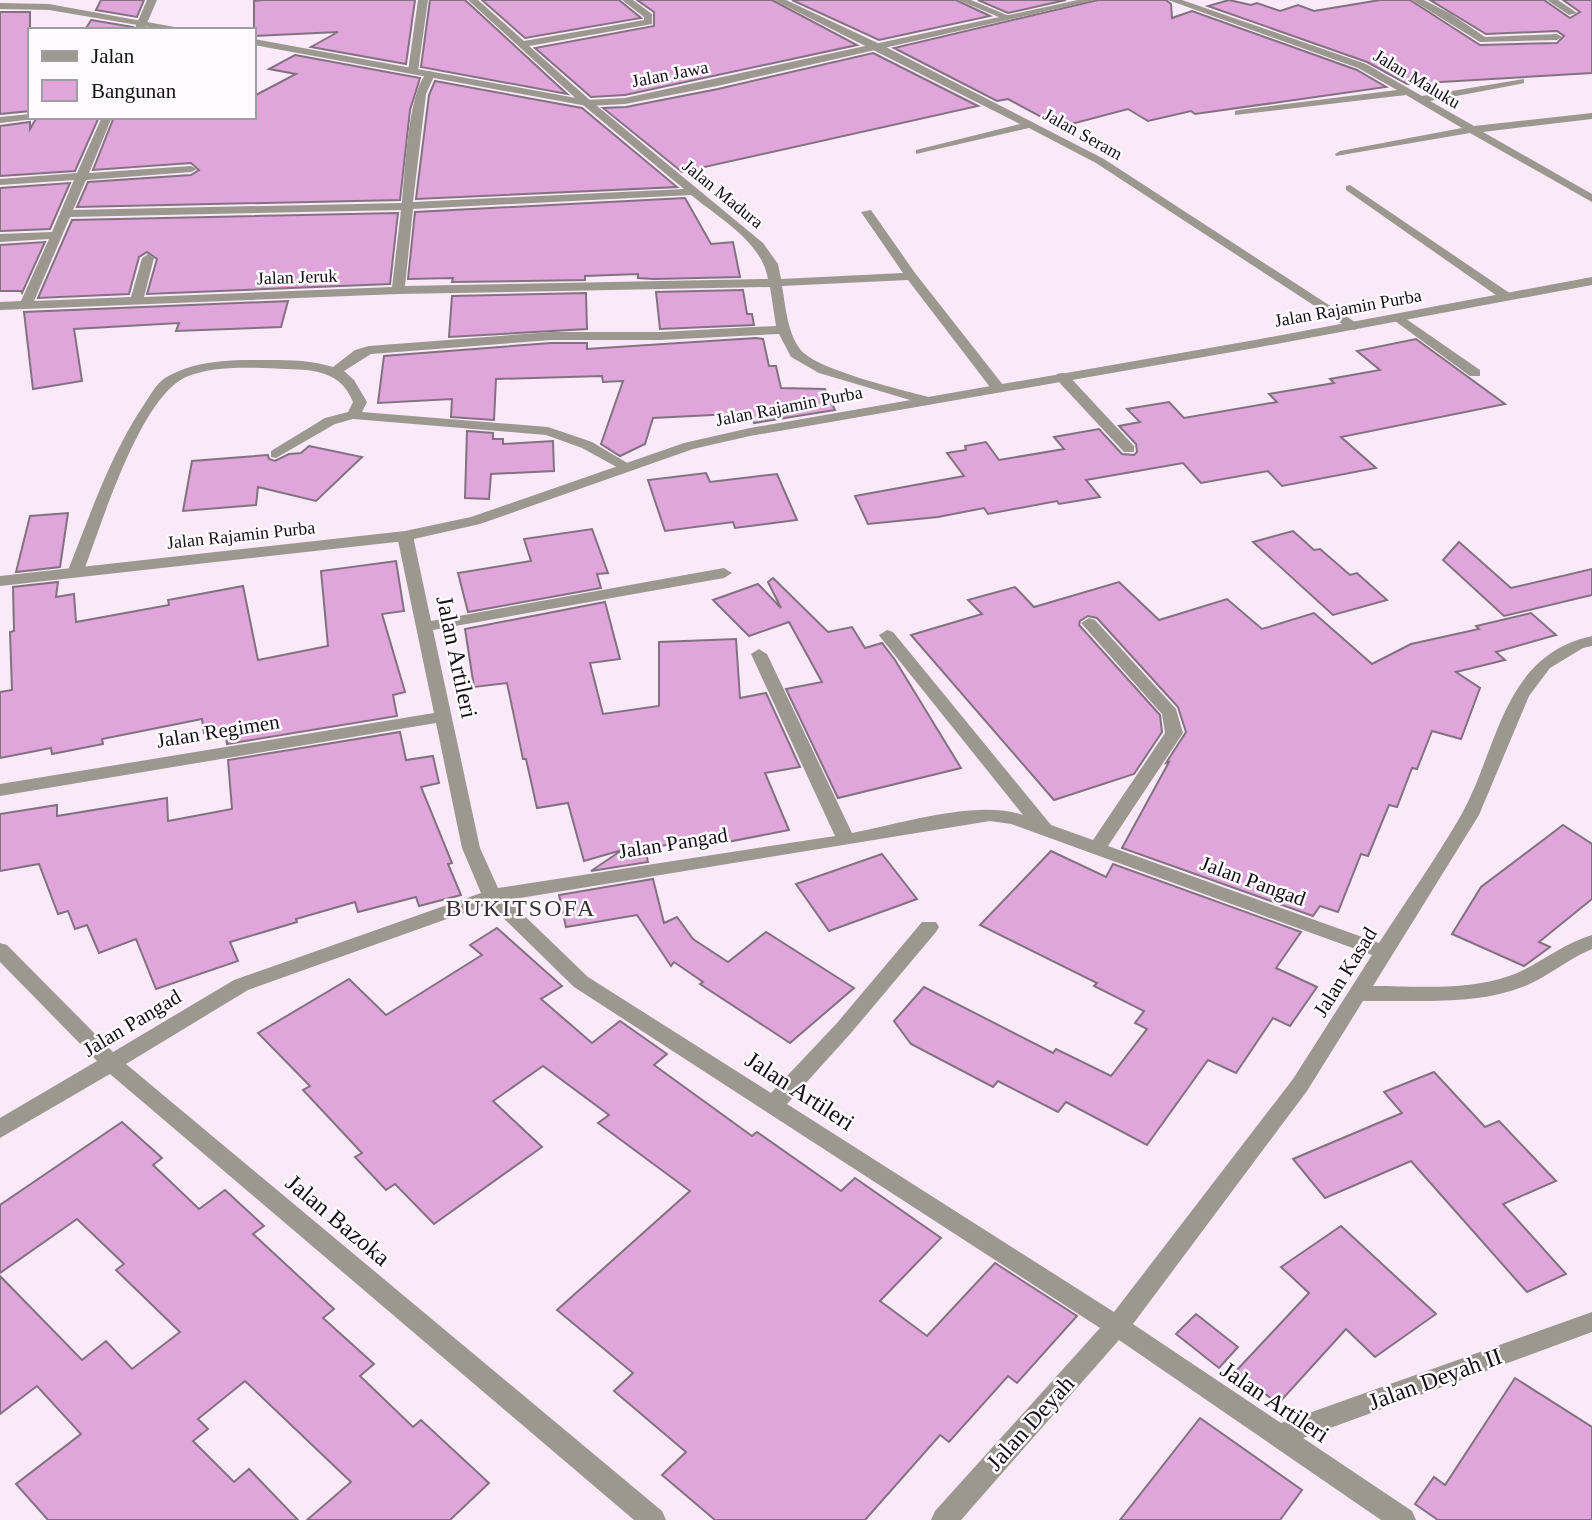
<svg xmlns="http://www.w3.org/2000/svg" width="1592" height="1520" font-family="'Times New Roman',serif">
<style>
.building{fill:#e0a6db;stroke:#827280;stroke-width:2}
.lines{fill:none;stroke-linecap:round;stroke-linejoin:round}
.service{fill:#9c978f;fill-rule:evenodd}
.minor{fill:#9c978f;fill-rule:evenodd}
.tertiary{fill:#9c978f;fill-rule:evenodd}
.labels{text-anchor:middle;stroke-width:5;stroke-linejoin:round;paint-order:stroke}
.far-street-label{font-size:18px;fill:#140f14;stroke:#fefbfe}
.street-label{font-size:21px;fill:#140f14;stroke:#fefbfe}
.near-street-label{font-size:24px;fill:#140f14;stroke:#fefbfe}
.quarter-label{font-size:24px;letter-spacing:2px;fill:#382c37;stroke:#fefbfe}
</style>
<rect width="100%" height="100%" fill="#fae9f8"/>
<g class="building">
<path d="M101,0H144L137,17L96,10Z"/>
<path d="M263,0H415L406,64L311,47L338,32L254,36V1Z"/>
<path d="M430,0H465L567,94L421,67Z"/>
<path d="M482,0H619L641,18L525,38Z"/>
<path d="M637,0H772L857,45L625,95L591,97L535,48L654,26V12Z"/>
<path d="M792,0H956L990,16L879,40Z"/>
<path d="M978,0H1066L1008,13Z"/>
<path d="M1098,0H1166L1171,4L1172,18L1192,11L1357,70L1386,87L1195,114L1191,111L1148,121L1128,109L1060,127L1008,99L997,101L894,48Z"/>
<path d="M1229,0L1251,5L1257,3L1280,11L1298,5L1314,11L1380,0H1410L1480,45L1557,43L1564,36L1557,31L1486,34L1430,0H1544L1570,18L1580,12L1563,0H1592V73L1407,84L1367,62L1208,6Z"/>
<path d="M0,12H30V111L0,114Z"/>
<path d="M91,20L133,27L132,30H85Z"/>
<path d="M873,53L978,106L682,172L603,108L626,107L718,89Z"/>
<path d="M295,55L420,78L410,110L400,200L77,207L88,182L191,175L199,170L191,163L93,170L114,117H254V96L296,74L269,69Z"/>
<path d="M435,81L582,108L677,187L416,199L429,95Z"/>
<path d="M37,117H99L75,171L0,176V126L30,122V129Z"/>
<path d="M70,183L50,229L0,231V188Z"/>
<path d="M685,198L711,244L733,242L740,277L654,279L638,278V274L585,276V280L452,282L453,278L408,279L415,212Z"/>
<path d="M398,213L390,284L147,294L157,259L147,252L139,257L129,294L38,298L72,220Z"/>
<path d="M45,242L22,293L21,291H0V245Z"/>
<path d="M743,290L747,314H752L754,325L660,329L656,292Z"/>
<path d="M586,293L587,329L449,337L452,296Z"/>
<path d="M288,301L281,327L176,331L179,323L74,329L82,381L33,389L24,312Z"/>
<path d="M756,338L763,339L769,366H776L781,388L825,389L835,410L754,423L752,413L653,418L645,444L620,456L601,444L623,381L603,382L602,376L496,379L494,420L451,417L452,399L378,403L384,356L551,343H587V349Z"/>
<path d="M1416,339L1505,404L1341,437L1376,468L1282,486L1268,471L1201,483L1183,463L1086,480L1100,497L1059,504L1057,501L988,514L984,508L938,517L868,524L855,496L964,476L947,453L966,450L965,446L986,442L999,460L1064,449L1054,437L1099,429L1122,454L1134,455L1137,452L1136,444L1119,426L1140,422L1127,409L1169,402L1184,418L1277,402L1269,394L1334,383L1330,379L1380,370L1357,351Z"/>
<path d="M467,431L493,433V439H503V444L553,441L554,471L491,474L489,499L465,498Z"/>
<path d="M309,446L362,457L316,501L258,487L256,505L183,511L192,461L268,455L269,459L275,461L289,454L301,453Z"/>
<path d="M706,473L710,482L777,474L797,520L735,528L733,522L665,531L648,480Z"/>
<path d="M68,513L60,567L16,572L30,516Z"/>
<path d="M592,529L608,573L597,574L601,588L468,612L458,573L531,561L524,539Z"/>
<path d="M1293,531L1314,550L1320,549L1350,575L1357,573L1387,600L1333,615L1253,542Z"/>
<path d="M1459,542L1511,588L1592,569V595L1504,616L1443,560Z"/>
<path d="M396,561L404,611L382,614L405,692L393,695L397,716L227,744L225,729L204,733L202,719L102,739L103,744L52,754L51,748L0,758V692L12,690L10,632L14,631L13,587L58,582L56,597L74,594L76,622L169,605L168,600L243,586L258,660L328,646L321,571Z"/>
<path d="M773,578L828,632L852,627L865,648L882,643L895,660L961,768L838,798L786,689L822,682L789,622L749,636L713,600L758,584L781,608L768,582Z"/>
<path d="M1119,582L1159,620L1227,599L1262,629L1314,613L1372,664L1411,644L1479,629L1476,626L1531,613L1556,635L1496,652L1505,660L1456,672L1480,688L1461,739L1432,731L1417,769L1412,768L1397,807L1389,805L1368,856L1361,854L1338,912L1320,906L1313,916L1122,848L1169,762L1166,763L1186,732L1178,707L1097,618L1088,616L1080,621L1079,625L1160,715L1162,732L1134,774L1054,800L911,635L982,614L968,600L1015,587L1034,607Z"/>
<path d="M605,602L620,659L590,663L603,714L659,706V642L736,639L740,698L766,693L800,767L765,773L789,830L717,844L714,836L645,849L648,862L591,871L622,850L584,861L568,803L537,808L526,759H523L507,683L474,687L465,629Z"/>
<path d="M400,732L406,760L433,756L439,783L421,787L452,863L448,864L461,895L419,906L416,897L358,912L355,902L296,919L297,922L230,942L238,961L156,989L136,939L99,953L87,925L75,929L68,911L58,914L39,864L0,871V814L57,805V816L167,798L168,821L232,809L228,760Z"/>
<path d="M1563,825L1592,844V899L1539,942L1550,947L1524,966L1452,934L1481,887Z"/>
<path d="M1051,851L1106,877L1113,864L1301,932L1276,968L1317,987L1290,1026L1273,1018L1236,1073L1208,1060L1147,1145L1066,1102L1058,1112L998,1081L993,1087L911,1044L894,1021L924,987L1053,1053L1056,1049L1111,1076L1147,1029L1135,1023L1144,1011L1094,986L1097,983L980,925Z"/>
<path d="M882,854L917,899L829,931L796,884Z"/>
<path d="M653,879L664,923L677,917L693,939L728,962L766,932L854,988L790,1043L700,984L703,982L674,962L671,966L637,915L566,927L559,895Z"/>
<path d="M497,928L562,986L541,999L592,1043L620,1021L667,1054L654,1065L752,1136L757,1132L841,1191L855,1178L941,1238L880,1301L927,1336L995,1263L1077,1316L1017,1383L1008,1376L949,1442L940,1435L865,1520H715L662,1475L686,1452L614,1391L633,1373L557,1310L690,1191L598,1123L609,1115L543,1066L493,1101L542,1147L434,1224L395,1184L386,1190L355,1157L362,1153L303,1090L310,1086L258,1033L349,979L386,1015L482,955L470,945Z"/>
<path d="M1434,1072L1485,1127L1499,1121L1556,1181L1503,1204L1566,1274L1527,1292L1411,1161L1325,1198L1293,1159L1402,1113L1384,1092Z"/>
<path d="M122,1122L162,1158L153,1165L199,1209L225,1190L264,1226L253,1234L334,1309L323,1318L374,1364L360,1376L413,1427L421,1420L489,1483L450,1520H307L351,1482L245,1381L198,1419L208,1429L193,1441L234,1482L249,1469L298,1520H48L16,1484L81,1434L37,1386L0,1414V1276L82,1360L106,1341L132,1369L180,1332L116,1270L124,1264L77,1219L0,1273V1205Z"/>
<path d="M1341,1226L1436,1314L1375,1357L1346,1329L1278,1404L1236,1371L1309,1293L1281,1267Z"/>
<path d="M1196,1314L1238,1347L1219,1368L1176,1334Z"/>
<path d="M1515,1378L1592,1427V1520H1438L1415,1504L1434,1477L1445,1485Z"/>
<path d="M1200,1418L1302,1490L1280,1520H1120Z"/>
</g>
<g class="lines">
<path class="service" d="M1399,314L1480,370V376H1470L1395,321V315Z"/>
<g class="minor">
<path d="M147,0H157L144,30H134Z"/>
<path d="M418,0H428L418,71L413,74L408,71Z"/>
<path d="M468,0H478L524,41L644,20V17L622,0H633L652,14V24L529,46L591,101L763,243L778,264L781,279L903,273L861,212L871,210L915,273L1003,385V391H993L908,280L782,286C786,308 787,331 800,349C815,370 904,390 932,398L934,401L927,405L819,373L791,357L779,334L660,340H551L371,354L344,371L354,380L367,402L362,412L548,427L592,442L629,464L631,467L624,471L582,448L546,435L353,419L335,424L276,458L271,457V451L325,418L348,412L353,402C341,372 317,370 287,369C255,368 217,364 186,377C140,397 101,526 83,573L80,576H70L67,573C90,515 110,455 145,403C151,394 156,384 165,378C191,362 224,360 253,360C280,360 308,359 333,367L355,350L369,346L551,332H660L776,326L770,287L398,294L0,310V302L21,301L49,239L0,242V234L52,232L74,180L0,185V179L77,173L102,117H112L89,173L191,166L197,169L191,172L86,180L73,210L402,203C405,177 408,82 430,71L435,74L426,94L413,202L684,189L583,105ZM691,195C719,218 762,242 768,279L405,286L413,209ZM401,210L392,287L144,297L154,258L148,254L142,258L131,297L34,301L70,217Z"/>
<path d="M774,0H786L882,45L1104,159L1361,326L1355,330L1350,329L1096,163L1029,128L916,154V150L1020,124Z"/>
<path d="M958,0H971L1014,18L1006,20Z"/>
<path d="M1168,0H1182L1366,64L1422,96L1524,79V83L1520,84L1430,101L1474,126L1592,113V119L1483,132L1592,194V202L1470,133L1336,156L1335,154L1340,151L1462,128L1406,95L1235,115V111L1239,110L1397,90L1358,68Z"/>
<path d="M1412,0H1424L1451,14L1485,37L1557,34L1562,37L1557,40L1480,42Z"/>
<path d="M1547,0H1558L1577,13L1569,15Z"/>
<path d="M30,114V117H35L34,119L0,123V117Z"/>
<path d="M1350,185L1511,294V300H1503L1346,190V186Z"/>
<path d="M1062,373L1067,374L1134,446V452H1124L1057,380V374Z"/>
<path d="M405,531L413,536L431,621L724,568L732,573L724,578L433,630L480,848L498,888L835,836L751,654L759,649L767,654L852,833C900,824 977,799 1023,815L881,638L879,635L887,630L893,632L1051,825L1093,840L1165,733L1162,714L1081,623L1089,618L1095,620L1176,709L1183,733L1108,846L1379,943C1406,901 1435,860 1460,817C1499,749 1501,656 1592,636V646L1583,648L1550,668L1529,696L1479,815L1373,986C1416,986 1467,991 1509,976C1538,966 1561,944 1592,935V949C1568,959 1549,976 1525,986C1475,1006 1416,1000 1363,1001L1307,1091L1133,1324L1281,1423L1592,1312V1332L1303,1438L1412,1511L1416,1520H1381L1119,1340L961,1520H931L935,1511L1100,1328L574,987L489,904L248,990L126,1064L662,1511L666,1520H634L110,1074L0,1138V1118L97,1061L0,962V943L7,945L113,1052L234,980L481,893L462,848L436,723L0,796V784L434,713L397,536ZM990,821L1011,824L1372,955L1293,1079L1114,1312L787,1104L851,1033L936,932L939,927L936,922H922L837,1023L771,1093L588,977L508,900Z"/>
</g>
<g class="tertiary">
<path d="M1078,0H1095L717,86L625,104L587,106L254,45V39L587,100L625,98Z"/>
<path d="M0,3L49,4L191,30H167L49,10L0,9Z"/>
<path d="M1592,277V285L1255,348L750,436L693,449L480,524L405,541L0,586V576L405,531L471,517L684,443L750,428L1255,340Z"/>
</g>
</g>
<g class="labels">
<g class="far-street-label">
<text transform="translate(670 74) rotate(-11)" y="6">Jalan Jawa</text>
<text transform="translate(1417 79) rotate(31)" y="6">Jalan Maluku</text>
<text transform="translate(1083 134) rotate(29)" y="6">Jalan Seram</text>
<text transform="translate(723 194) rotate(39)" y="6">Jalan Madura</text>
<text transform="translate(297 277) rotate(-2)" y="6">Jalan Jeruk</text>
<text transform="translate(1348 308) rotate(-10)" y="6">Jalan Rajamin Purba</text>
<text transform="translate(789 406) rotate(-11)" y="6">Jalan Rajamin Purba</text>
<text transform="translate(241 535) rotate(-6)" y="6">Jalan Rajamin Purba</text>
</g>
<g class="street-label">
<text transform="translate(218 731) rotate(-9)" y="7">Jalan Regimen</text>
<text transform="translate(673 843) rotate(-9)" y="7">Jalan Pangad</text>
<text transform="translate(1253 881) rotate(20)" y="7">Jalan Pangad</text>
<text transform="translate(1345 972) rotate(-58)" y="7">Jalan Kasad</text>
<text transform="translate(132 1023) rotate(-31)" y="7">Jalan Pangad</text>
</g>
<g class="near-street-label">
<text transform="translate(457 657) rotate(78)" y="8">Jalan Artileri</text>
<text transform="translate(800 1091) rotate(33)" y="8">Jalan Artileri</text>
<text transform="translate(338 1220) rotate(40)" y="8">Jalan Bazoka</text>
<text transform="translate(1435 1379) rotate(-20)" y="8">Jalan Deyah II</text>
<text transform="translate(1275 1402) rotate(34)" y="8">Jalan Artileri</text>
<text transform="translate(1030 1423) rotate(-48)" y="8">Jalan Deyah</text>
</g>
<g class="quarter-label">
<text x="521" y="916">BUKITSOFA</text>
</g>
</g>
<rect x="28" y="28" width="228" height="91" fill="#fefbfe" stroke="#a09da0" stroke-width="2"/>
<rect x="42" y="51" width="35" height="10" fill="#9c978f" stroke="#a09da0" stroke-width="2"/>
<text x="91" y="63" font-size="21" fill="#140f14">Jalan</text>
<rect x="42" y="80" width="35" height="21" fill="#e0a6db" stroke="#a09da0" stroke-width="2"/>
<text x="91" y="98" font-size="21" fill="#140f14">Bangunan</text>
</svg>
